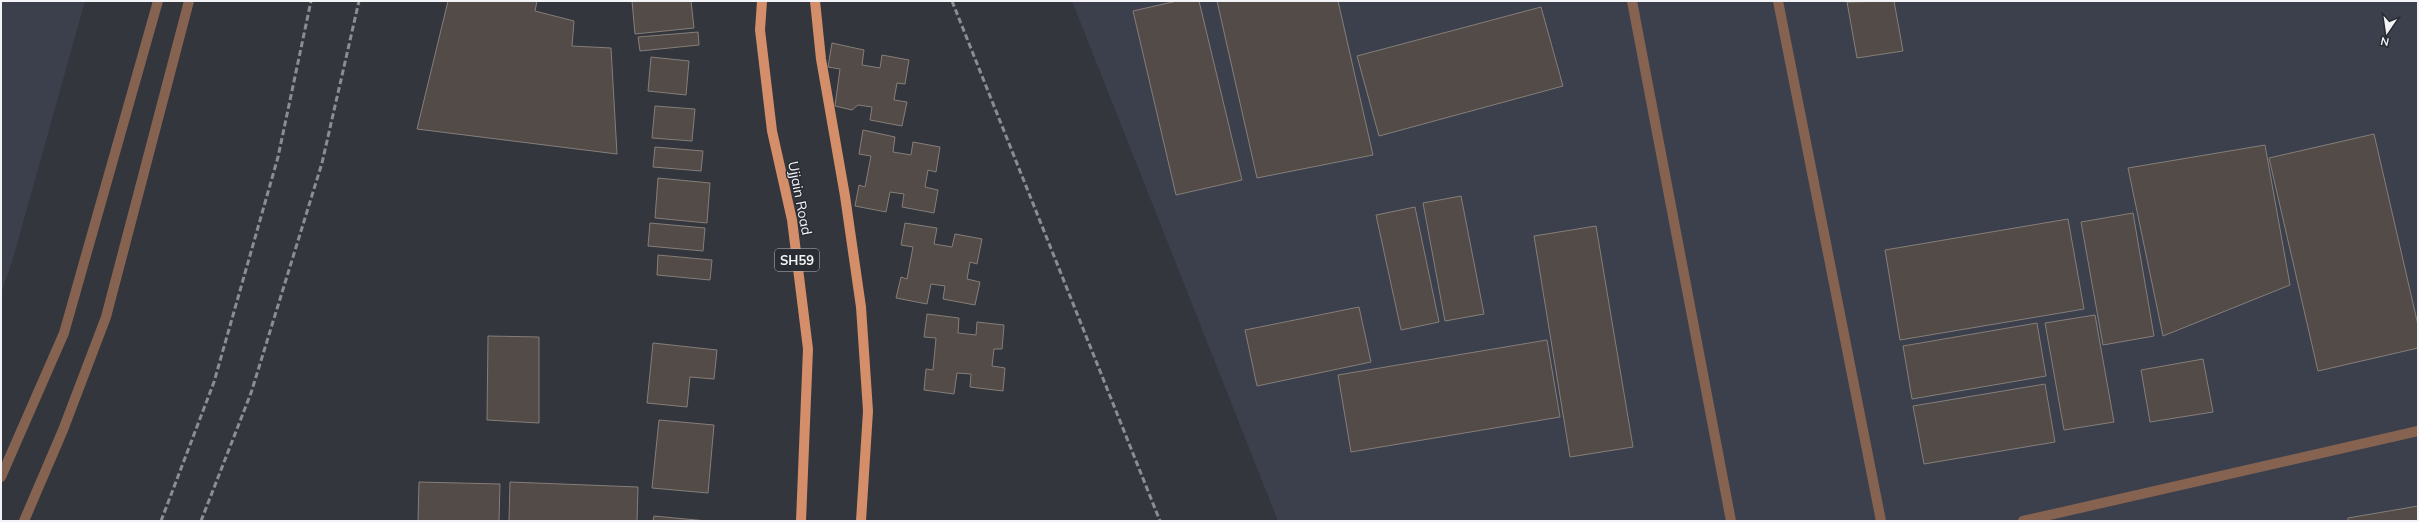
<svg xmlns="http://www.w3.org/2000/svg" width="2419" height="522" font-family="Mulish,sans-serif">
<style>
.built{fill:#3c404c}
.building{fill:#524b47;stroke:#857e79}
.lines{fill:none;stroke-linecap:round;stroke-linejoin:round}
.minor{stroke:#866351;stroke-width:10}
.major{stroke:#d48e69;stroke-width:10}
.rail{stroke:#8a8d92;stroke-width:3;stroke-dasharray:6 3;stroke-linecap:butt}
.labels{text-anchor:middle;stroke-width:3;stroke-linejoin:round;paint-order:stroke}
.shield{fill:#292c32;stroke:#b6b8bd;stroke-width:1}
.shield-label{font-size:13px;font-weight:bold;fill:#f2f4f8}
.street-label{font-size:14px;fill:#f2f4f8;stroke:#292c32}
</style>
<rect width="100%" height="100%" fill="#33363c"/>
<g class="built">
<path d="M1,1H85L12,262L1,293Z"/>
<path d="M1072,1H2418V521H1278Z"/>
</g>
<g class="building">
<path d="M448,1H537L535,11L574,21L572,46L611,48L617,154L417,129Z"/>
<path d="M632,1H691L694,28L635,34Z"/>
<path d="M1177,1H1199L1242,180L1176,195L1133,11Z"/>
<path d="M1217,1H1338L1373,155L1257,178Z"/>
<path d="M1894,1L1903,51L1857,58L1847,2Z"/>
<path d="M1541,7L1563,86L1379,136L1357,56Z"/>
<path d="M698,32L699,45L640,51L638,37Z"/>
<path d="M832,43L864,50L862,65L880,68L882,55L909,60L905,84L897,83L894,100L907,102L902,126L870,120L872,107L858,105L852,110L835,106L840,69L828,67Z"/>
<path d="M651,57L689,61L686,95L648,91Z"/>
<path d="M655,106L695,109L692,141L652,138Z"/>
<path d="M863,130L895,137L893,152L911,155L913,142L940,147L936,172L928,170L925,187L938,190L934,213L902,207L904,194L890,192L886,212L855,206L859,185L865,187L871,156L859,154Z"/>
<path d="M2374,134L2418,325V348L2318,371L2269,158Z"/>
<path d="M2265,145L2290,285L2163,336L2128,168Z"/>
<path d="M655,147L703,151L701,171L653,167Z"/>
<path d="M658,178L710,183L707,223L655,218Z"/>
<path d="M1461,196L1484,314L1445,321L1423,203Z"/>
<path d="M1415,207L1439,322L1401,330L1376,215Z"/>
<path d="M2133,213L2154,336L2103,345L2081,222Z"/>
<path d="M2068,219L2084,309L1900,340L1885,250Z"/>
<path d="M650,223L705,228L703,251L648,246Z"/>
<path d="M905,223L937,228L934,244L952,247L955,234L982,239L977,264L970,262L967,279L980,282L975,305L943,299L945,286L931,284L927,304L896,298L901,277L907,279L913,247L901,245Z"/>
<path d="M1596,226L1633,447L1570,457L1534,236Z"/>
<path d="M658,255L712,260L710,280L657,275Z"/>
<path d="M1359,307L1371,362L1257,386L1245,330Z"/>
<path d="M927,314L959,318L958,333L976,335L977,322L1004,325L1002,349H994L992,366L1005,368L1003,391L970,387L971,374L957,373L954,394L924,390L926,369L933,370L936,338L924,337Z"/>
<path d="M2095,315L2114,422L2064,430L2045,323Z"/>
<path d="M2037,323L2046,376L1912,399L1903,346Z"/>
<path d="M488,336L539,337V423L487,420Z"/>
<path d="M1547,340L1560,417L1351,452L1338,375Z"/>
<path d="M653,343L717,350L714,379L690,377L687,407L647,403Z"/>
<path d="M2203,359L2213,412L2150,422L2141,370Z"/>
<path d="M2045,384L2055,442L1924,464L1913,406Z"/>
<path d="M659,420L714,425L708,493L652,488Z"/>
<path d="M419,482L500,484L499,521H418Z"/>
<path d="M510,482L638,487L637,521H509Z"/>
<path d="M2418,506V521H2348V518Z"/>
<path d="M654,516L707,521H653Z"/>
</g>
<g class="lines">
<g class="minor">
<path d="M1632,1L1731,521"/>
<path d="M1778,1L1881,521"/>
<path d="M1,477L64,333L158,1"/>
<path d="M24,521L63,430L106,317L189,1"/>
<path d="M2023,521L2418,431"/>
</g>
<g class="major">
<path d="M762,1L760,30L772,131L792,220L808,349L801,521"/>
<path d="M815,1L821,59L845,196L861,307L868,411L861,521"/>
</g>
<g class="rail">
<path d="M952,1L1160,521"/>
<path d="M161,521L214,382L278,157L311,1"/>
<path d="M201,521L251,393L322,163L359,1"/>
</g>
</g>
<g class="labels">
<rect class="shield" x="775" y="249" width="44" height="22" rx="3"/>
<g class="shield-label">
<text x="797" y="265">SH59</text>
</g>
<g class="street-label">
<text transform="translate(800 198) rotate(79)" y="5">Ujjain Road</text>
</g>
</g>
<rect width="2419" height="522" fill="none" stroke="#f2f4f8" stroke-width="4"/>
<g transform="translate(2387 32) rotate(193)" stroke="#292c32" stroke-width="3" paint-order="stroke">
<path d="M0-3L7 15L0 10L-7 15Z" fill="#f2f4f8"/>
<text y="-6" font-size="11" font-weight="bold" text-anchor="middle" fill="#f2f4f8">N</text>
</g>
</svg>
